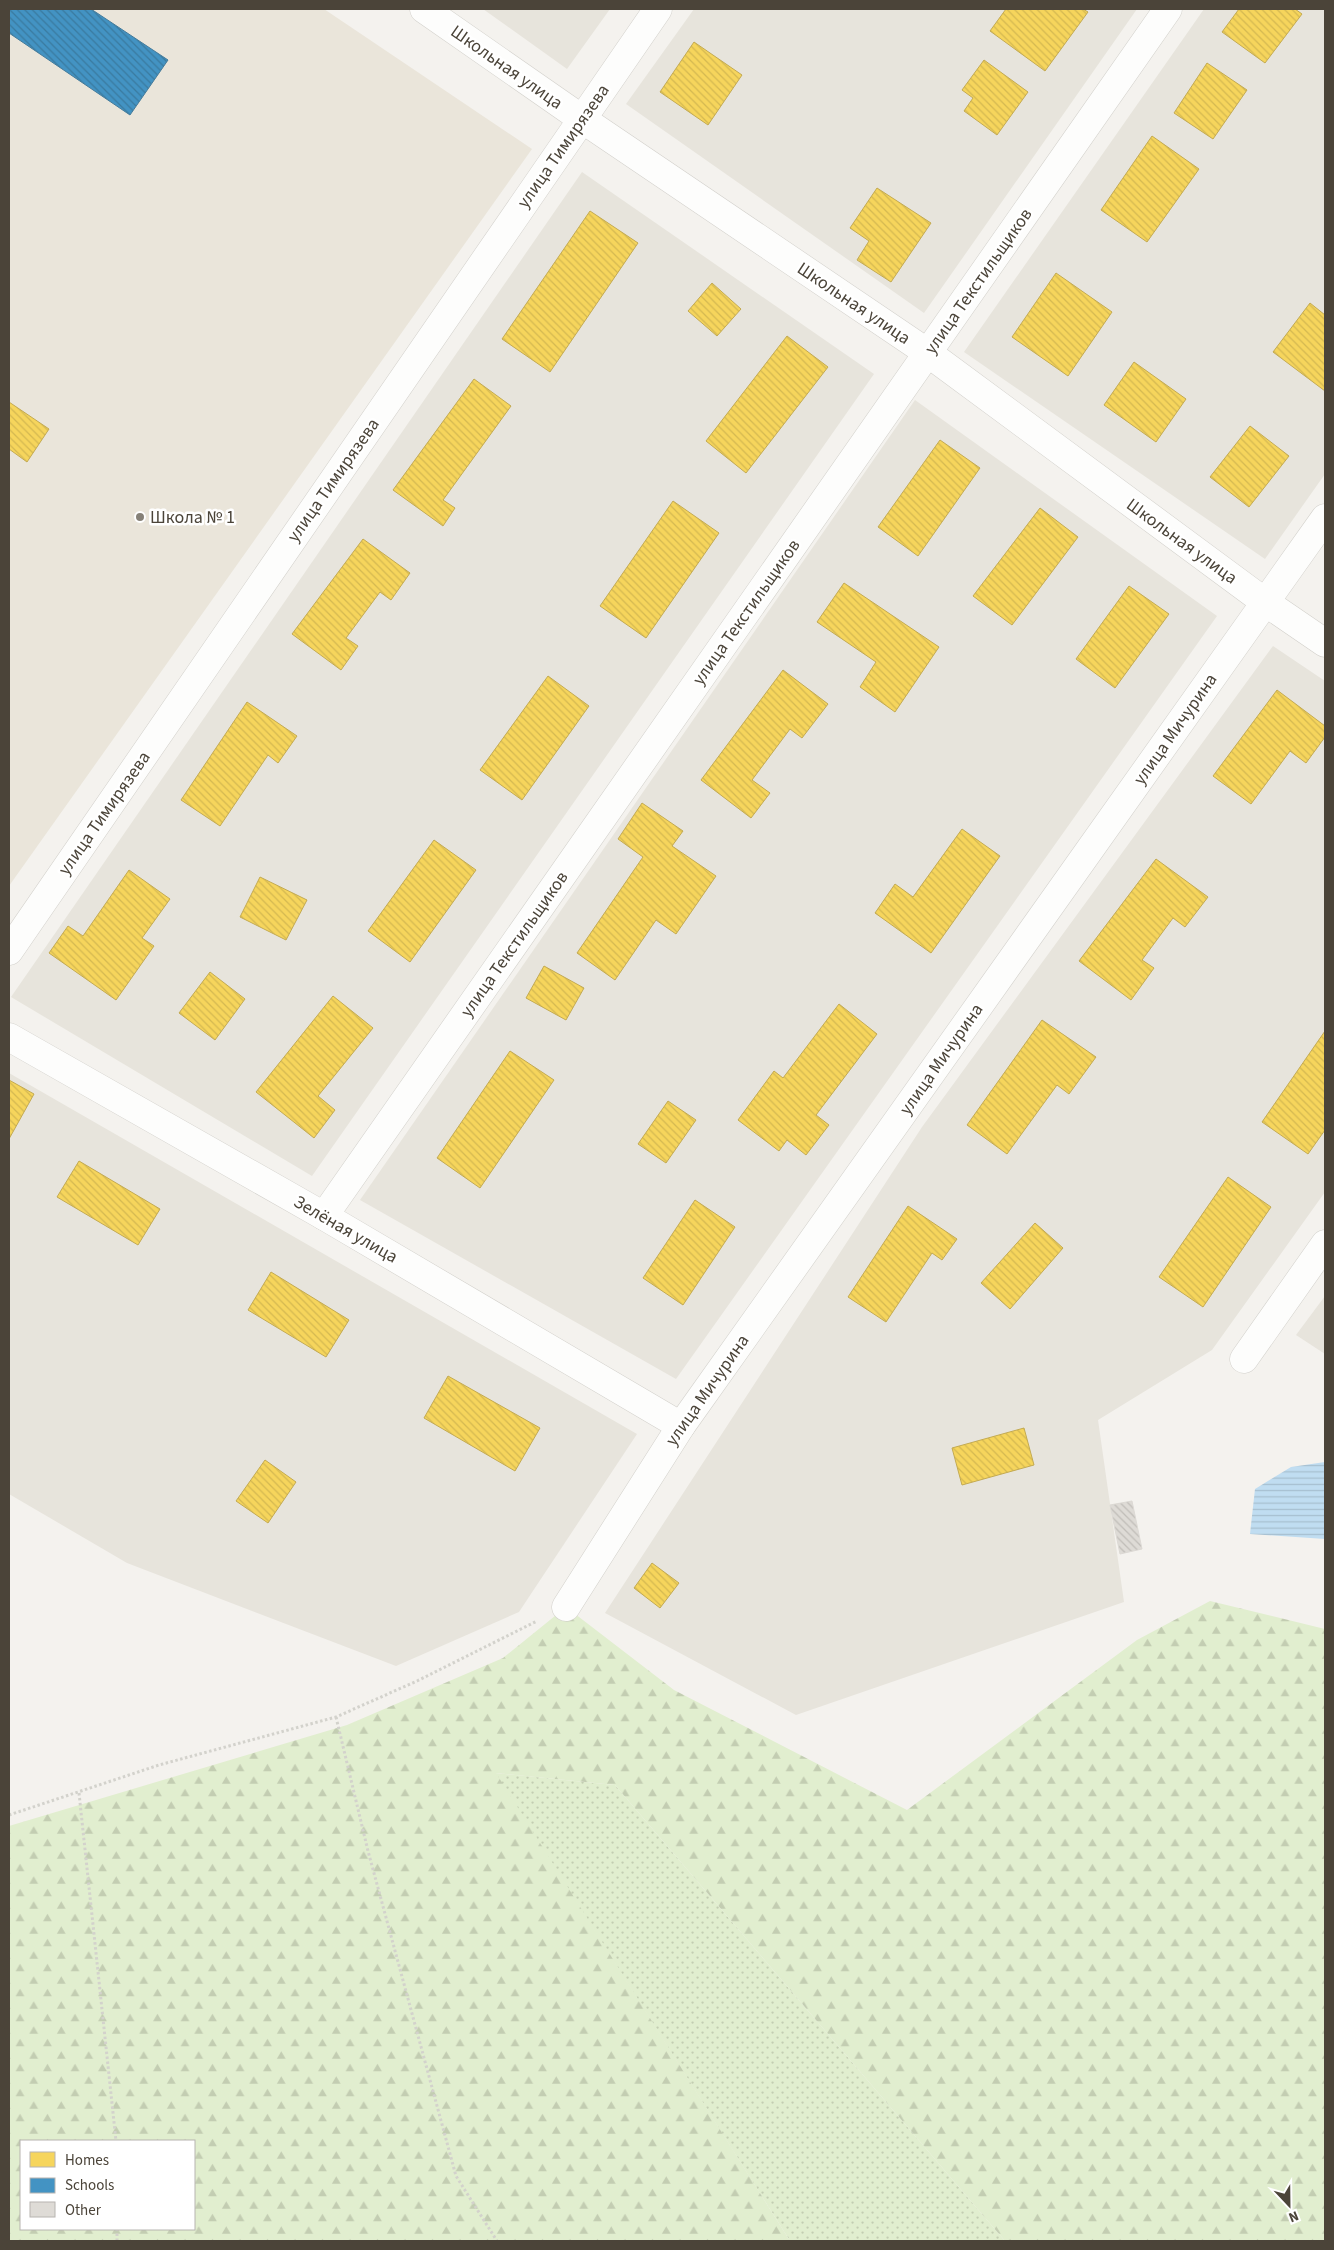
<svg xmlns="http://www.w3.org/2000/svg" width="1334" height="2250" font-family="'Source Sans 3',sans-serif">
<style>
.residential{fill:#e7e4dc}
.education{fill:#eae5da}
.grass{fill:url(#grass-dots)}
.forest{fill:url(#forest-firs);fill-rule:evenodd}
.water{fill:url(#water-rules)}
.homes{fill:url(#homes-back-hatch);stroke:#c3aa52}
.schools{fill:url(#schools-back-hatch);stroke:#457b9a}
.building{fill:url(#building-back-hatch);stroke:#dcd9d4}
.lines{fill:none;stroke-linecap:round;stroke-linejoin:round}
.street-casing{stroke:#d2d0cb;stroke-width:29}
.path{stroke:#d3d2cc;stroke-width:3;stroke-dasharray:2.5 2.5;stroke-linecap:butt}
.street{stroke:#fdfdfc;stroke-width:28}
.poi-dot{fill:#868178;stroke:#fff;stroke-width:2}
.labels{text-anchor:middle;stroke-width:5;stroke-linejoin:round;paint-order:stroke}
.street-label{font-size:18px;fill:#4b4439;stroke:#fff}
.poi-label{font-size:18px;fill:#4b4439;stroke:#fff;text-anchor:start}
</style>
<defs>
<pattern id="grass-dots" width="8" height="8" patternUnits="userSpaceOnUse" patternTransform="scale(1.25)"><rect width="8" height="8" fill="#e1eecf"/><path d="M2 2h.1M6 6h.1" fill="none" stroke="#c3cdb2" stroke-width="1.8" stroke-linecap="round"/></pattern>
<pattern id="forest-firs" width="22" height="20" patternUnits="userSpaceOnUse" patternTransform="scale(1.25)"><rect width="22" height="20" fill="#e1eecf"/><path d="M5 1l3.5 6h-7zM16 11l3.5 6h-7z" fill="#c3cdb2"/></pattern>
<pattern id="water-rules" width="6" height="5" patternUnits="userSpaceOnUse" patternTransform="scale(1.25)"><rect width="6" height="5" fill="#c0ddf1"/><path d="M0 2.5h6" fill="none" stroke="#a6bfcf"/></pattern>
<pattern id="homes-back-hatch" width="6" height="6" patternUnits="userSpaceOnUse" patternTransform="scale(1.25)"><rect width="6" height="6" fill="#f6d55c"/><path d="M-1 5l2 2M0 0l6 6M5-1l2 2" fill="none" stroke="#d4b851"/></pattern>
<pattern id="schools-back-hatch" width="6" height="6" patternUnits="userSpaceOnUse" patternTransform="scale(1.25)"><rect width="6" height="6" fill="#4393c3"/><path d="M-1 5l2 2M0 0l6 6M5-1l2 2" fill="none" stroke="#3a7a9f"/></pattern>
<pattern id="building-back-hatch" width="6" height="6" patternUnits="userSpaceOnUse" patternTransform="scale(1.25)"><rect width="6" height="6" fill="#dedbd6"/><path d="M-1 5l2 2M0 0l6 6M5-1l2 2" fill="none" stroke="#c0bdb8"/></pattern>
</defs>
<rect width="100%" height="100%" fill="#f4f2ee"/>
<g class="residential">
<path d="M483,9H610L567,69Z"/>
<path d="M694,9H1137L924,313L626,104Z"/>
<path d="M1204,9H1325V474L1265,559L964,352Z"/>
<path d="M582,172L874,374L312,1176L11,997Z"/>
<path d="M915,400L1217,616L676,1379L360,1200Z"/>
<path d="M1273,646L1325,681V1192L1212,1350L1098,1420L1124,1602L796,1715L605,1613L922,1127Z"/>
<path d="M9,1073L637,1434L519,1612L396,1666L127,1563L9,1494Z"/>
<path d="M1325,1296V1354L1296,1335Z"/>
</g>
<path class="education" d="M9,9H324L532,149L9,886Z"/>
<path class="grass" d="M495,1773L615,1785L1005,2241H790Z"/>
<path class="forest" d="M1210,1601L1325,1629V2241H1005L615,1785L496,1773L790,2241H9V1826L347,1725L503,1658L566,1607L674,1690L907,1810L1137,1640ZM21,2141H194V2229H21Z"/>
<path class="water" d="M1325,1462V1539L1250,1534L1255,1489L1291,1467Z"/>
<g class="homes">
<path d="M1006,9H1083L1088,12L1045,71L990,31Z"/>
<path d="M1239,9H1295L1302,14L1265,63L1222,32Z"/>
<path d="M694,42L742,75L708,125L660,92Z"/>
<path d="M984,60L1028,92L997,135L964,111L973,98L962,90Z"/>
<path d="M1207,63L1247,90L1213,139L1174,113Z"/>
<path d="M1152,136L1199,169L1147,242L1101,210Z"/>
<path d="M877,188L931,223L891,282L857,260L869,241L850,228Z"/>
<path d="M590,211L638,243L550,372L502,339Z"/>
<path d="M1056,273L1112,312L1068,376L1012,337Z"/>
<path d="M712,283L741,309L717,336L688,311Z"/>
<path d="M1310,303L1325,315V391L1273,352Z"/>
<path d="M787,336L828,367L746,473L706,441Z"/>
<path d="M1134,362L1186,399L1156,442L1104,405Z"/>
<path d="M474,379L511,406L443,500L455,508L443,526L393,490Z"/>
<path d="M9,402L49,429L27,462L9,449Z"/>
<path d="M1250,426L1289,456L1249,507L1210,477Z"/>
<path d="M940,440L980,468L918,556L878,527Z"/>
<path d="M673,501L719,533L646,638L600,606Z"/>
<path d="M1040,508L1078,537L1012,625L973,596Z"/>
<path d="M363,539L410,573L391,600L380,592L346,638L358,646L341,670L292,634Z"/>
<path d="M844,583L939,647L895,712L860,687L876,662L817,622Z"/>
<path d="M1129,586L1169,614L1115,688L1076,659Z"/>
<path d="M783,670L828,704L802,738L790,729L752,780L770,793L751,818L701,780Z"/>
<path d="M548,676L589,706L522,800L480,770Z"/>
<path d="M1277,690L1325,726V737L1306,763L1290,751L1251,804L1213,776Z"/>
<path d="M247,702L297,736L278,763L268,755L220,826L181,800Z"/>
<path d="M642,803L683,831L672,846L716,876L676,934L656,920L615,980L577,953L643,857L618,839Z"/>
<path d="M962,829L1000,856L931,953L875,913L895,884L913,897Z"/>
<path d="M434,840L476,870L410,962L368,931Z"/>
<path d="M1156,859L1208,897L1185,927L1173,918L1142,960L1154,968L1131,1000L1079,961Z"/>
<path d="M129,870L170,899L142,938L154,946L116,1000L49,953L68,926L83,936Z"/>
<path d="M260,877L307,900L286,940L240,917Z"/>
<path d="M544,966L584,988L566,1020L526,998Z"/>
<path d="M210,972L245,999L215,1040L179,1013Z"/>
<path d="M333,996L373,1028L318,1096L335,1110L314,1138L256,1092Z"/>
<path d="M839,1004L877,1034L816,1115L829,1125L806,1155L787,1140L779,1151L738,1120L774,1071L783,1078Z"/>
<path d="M1042,1020L1096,1057L1069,1094L1057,1085L1007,1154L967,1125Z"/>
<path d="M1325,1031V1130L1308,1154L1262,1122Z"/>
<path d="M510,1051L554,1080L480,1188L437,1158Z"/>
<path d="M9,1080L34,1094L9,1139Z"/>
<path d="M668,1101L696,1120L666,1163L638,1144Z"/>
<path d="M79,1161L160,1209L138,1245L57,1197Z"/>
<path d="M1228,1177L1271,1207L1203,1307L1159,1277Z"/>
<path d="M695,1200L735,1227L683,1305L643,1278Z"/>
<path d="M908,1206L957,1239L942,1260L932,1253L886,1322L848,1297Z"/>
<path d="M1035,1223L1063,1248L1010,1309L981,1283Z"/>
<path d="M271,1272L349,1320L326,1357L248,1310Z"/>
<path d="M448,1376L540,1428L515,1471L424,1418Z"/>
<path d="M1024,1428L1034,1465L962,1485L952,1448Z"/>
<path d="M265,1460L296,1482L268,1523L236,1501Z"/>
<path d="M652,1563L679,1583L660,1608L634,1588Z"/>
</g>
<path class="schools" d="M9,9H91L168,60L130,115L9,33Z"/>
<path class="building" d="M1132,1501L1142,1549L1120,1554L1110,1505Z"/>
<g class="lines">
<g class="street-casing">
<g id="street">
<path d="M424,9L582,119L928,353L1265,602L1325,643"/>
<path d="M9,951L658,9"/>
<path d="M9,1037L324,1216L681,1426"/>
<path d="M324,1216L1168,9"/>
<path d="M1244,1359L1325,1244"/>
<path d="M566,1607L681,1426L1325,518"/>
</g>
</g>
<g class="path">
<path d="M336,1717L368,1851L456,2176L497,2241"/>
<path d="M79,1793L116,2141"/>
<path d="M9,1815L159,1765L336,1717L417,1681L537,1621"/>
<path d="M117,2241V2229"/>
</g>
<use href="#street" class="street"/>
</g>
<circle class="poi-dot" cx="140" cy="517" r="5"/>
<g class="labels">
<g class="street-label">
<text transform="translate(507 67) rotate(35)" y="6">Школьная улица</text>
<text transform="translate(563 146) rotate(-55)" y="6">улица Тимирязева</text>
<text transform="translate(978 281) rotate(-55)" y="6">улица Текстильщиков</text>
<text transform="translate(854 303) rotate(34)" y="6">Школьная улица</text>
<text transform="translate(333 480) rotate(-55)" y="6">улица Тимирязева</text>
<text transform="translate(1182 541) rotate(36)" y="6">Школьная улица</text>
<text transform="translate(746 612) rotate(-55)" y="6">улица Текстильщиков</text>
<text transform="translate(1175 729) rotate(-55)" y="6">улица Мичурина</text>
<text transform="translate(104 813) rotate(-55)" y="6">улица Тимирязева</text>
<text transform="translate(514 944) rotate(-55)" y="6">улица Текстильщиков</text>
<text transform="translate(941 1059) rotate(-55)" y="6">улица Мичурина</text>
<text transform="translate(346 1229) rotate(30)" y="6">Зелёная улица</text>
<text transform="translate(707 1390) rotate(-55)" y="6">улица Мичурина</text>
</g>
<g class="poi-label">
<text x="150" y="523">Школа № 1</text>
</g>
</g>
<rect width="1334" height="2250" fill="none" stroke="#4b4439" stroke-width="20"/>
<rect x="20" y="2140" width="175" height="90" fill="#ffffff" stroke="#b7b4b0"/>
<rect x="30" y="2152" width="25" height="15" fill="#f6d55c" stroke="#b7b4b0"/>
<text x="65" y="2165" font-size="15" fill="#4b4439">Homes</text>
<rect x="30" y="2178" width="25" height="15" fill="#4393c3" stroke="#b7b4b0"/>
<text x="65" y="2190" font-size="15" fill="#4b4439">Schools</text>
<rect x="30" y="2202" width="25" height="15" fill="#dedbd6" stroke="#b7b4b0"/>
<text x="65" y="2215" font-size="15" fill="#4b4439">Other</text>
<g transform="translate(1289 2205) rotate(158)" stroke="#ffffff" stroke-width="4" paint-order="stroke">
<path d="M0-4L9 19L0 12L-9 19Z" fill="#4b4439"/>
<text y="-8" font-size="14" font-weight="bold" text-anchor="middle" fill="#4b4439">N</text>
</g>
</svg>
